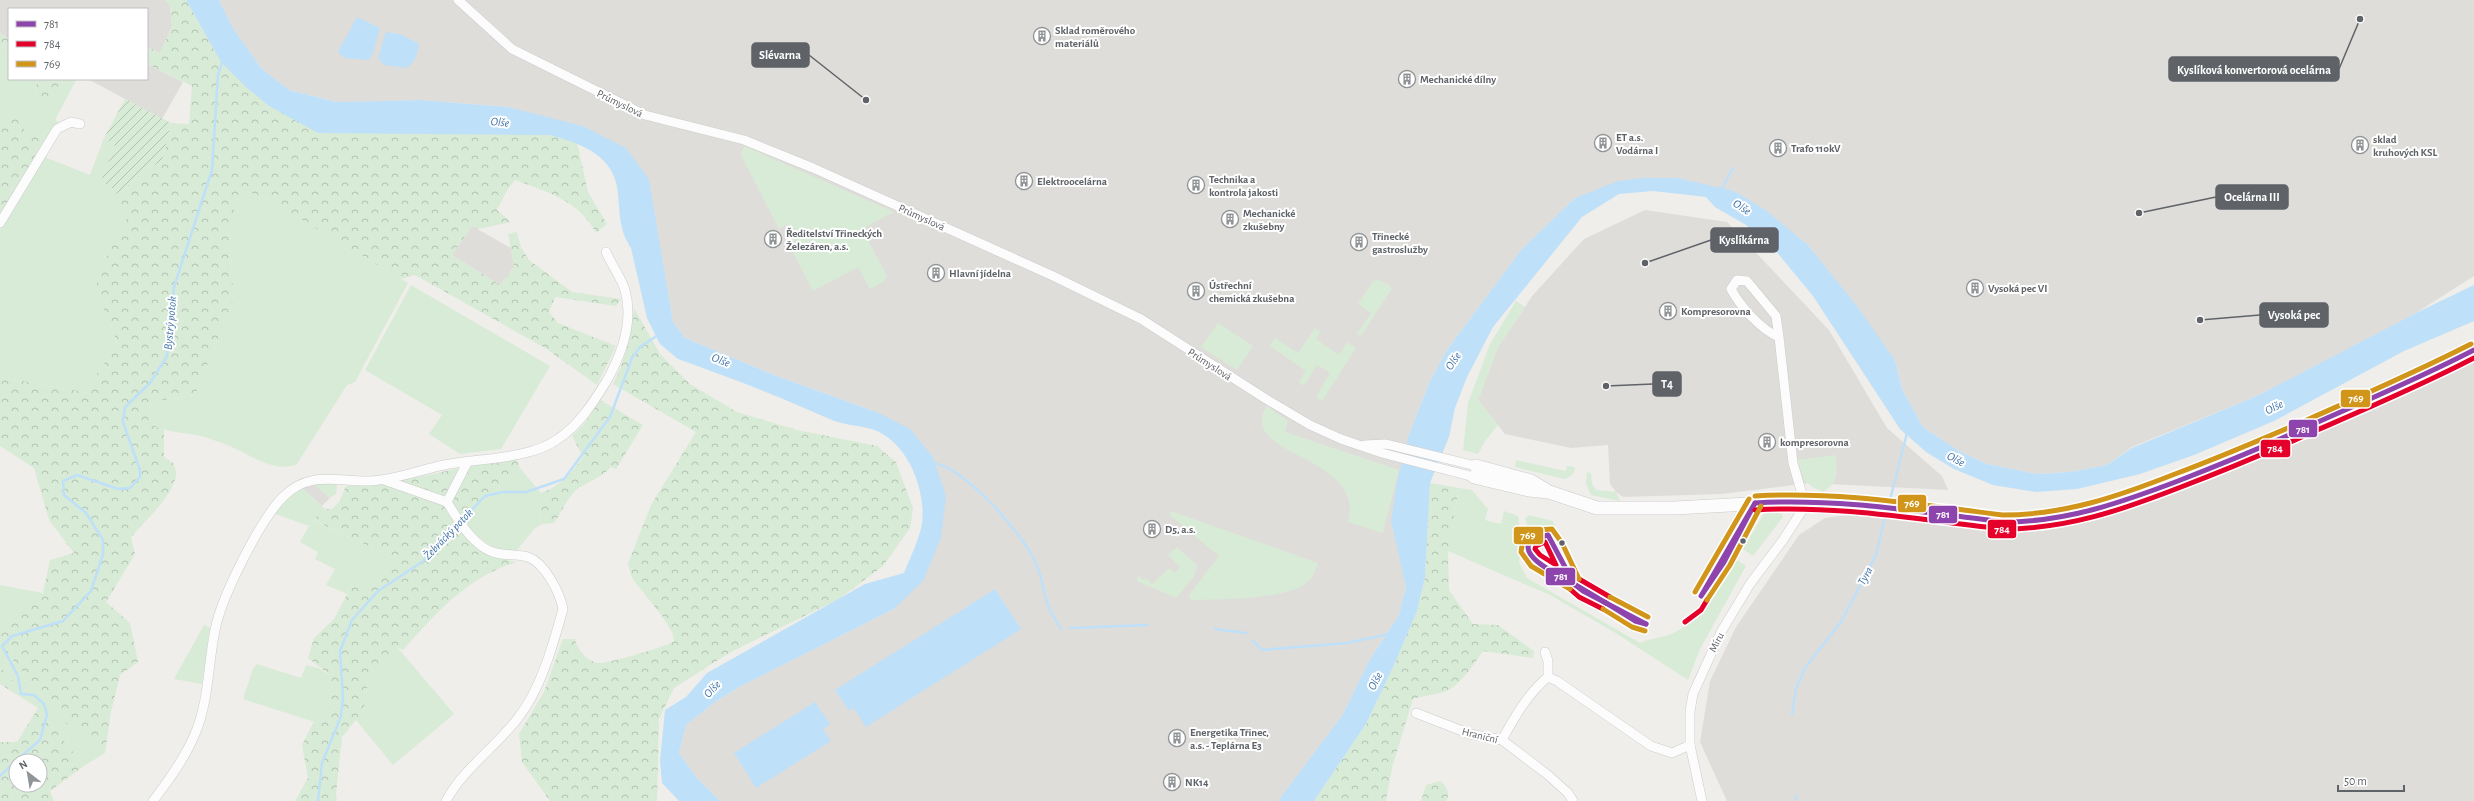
<svg xmlns="http://www.w3.org/2000/svg" width="2474" height="801" font-family="'Alegreya Sans',sans-serif">
<style>
.industrial{fill:#dfddda}
.grass{fill:#d8ebd6}
.forest{fill:url(#forest-crowns);fill-rule:evenodd}
.garden{fill:url(#garden-furrows)}
.water{fill:#bfe0f9}
.lines{fill:none;stroke-linecap:round;stroke-linejoin:round}
.stream{stroke:#bfe0f9;stroke-width:2.5}
.street-casing{stroke:#cbcccc;stroke-width:10}
.secondary-casing{stroke:#cacacb;stroke-width:14}
.street{stroke:#fdfcfc;stroke-width:9}
.secondary{stroke:#fdfcfc;stroke-width:13}
.bus-1-casing{stroke:#fff;stroke-width:8}
.bus-2-casing{stroke:#fff;stroke-width:8}
.bus-3-casing{stroke:#fff;stroke-width:8}
.bus-1{stroke:#8e44ad;stroke-width:5}
.bus-2{stroke:#e4002b;stroke-width:5}
.bus-3{stroke:#d1951a;stroke-width:5}
.bus-dot{fill:#5f6368;stroke:#fff;stroke-width:1.5}
.labels{text-anchor:middle;stroke-width:4;stroke-linejoin:round;paint-order:stroke}
.poi-label{font-size:11px;font-weight:bold;fill:#5f6368;stroke:#fff;text-anchor:start}
.street-label{font-size:11px;fill:#5f6368;stroke:#fff}
.water-label{font-size:12px;font-style:italic;fill:#4174aa;stroke:#fff}
.leader{fill:none;stroke:#5f6368;stroke-width:1.5}
.callout-dot{fill:#5f6368;stroke:#fff;stroke-width:1.5}
.callout{fill:#5f6368;stroke:#5f6368;stroke-width:1.5}
.callout-label{font-size:12px;text-anchor:middle;font-weight:bold;fill:#fff}
.line-badge{stroke:#fff;stroke-width:1.5}
.badge-label{font-size:11px;text-anchor:middle;font-weight:bold;fill:#fff}
</style>
<defs>
<pattern id="forest-crowns" width="20" height="18" patternUnits="userSpaceOnUse"><rect width="20" height="18" fill="#d8ebd6"/><path d="M2 6a3 3 0 1 1 6 0M12 15a3 3 0 1 1 6 0" fill="none" stroke="#b2c2b1"/></pattern>
<pattern id="garden-furrows" width="10" height="10" patternUnits="userSpaceOnUse"><rect width="10" height="10" fill="#d8ebd6"/><path d="M-1 1l2-2M0 10L10 0M9 11l2-2" fill="none" stroke="#b2c2b1"/></pattern>
</defs>
<rect width="100%" height="100%" fill="#efeeea"/>
<g class="industrial">
<path d="M0,0H165L170,5L172,26L160,53L147,47V9H9V38L0,33Z"/>
<path d="M219,0H2474V276L2416,313L2322,363L2259,395L2132,447L2107,465L2070,472L2037,474L1987,464L1959,451L1923,427L1902,389L1895,360L1808,245L1678,178L1575,198L1521,250L1447,350L1429,383L1409,435L1400,557L1406,587L1399,615L1369,661L1343,714L1278,801H720L697,778L679,753L686,725L715,702L741,686L894,609L946,496L879,413L774,375L685,338L673,322L653,206L626,148L508,107L422,100L337,102L289,90L262,69L233,28Z"/>
<path d="M147,64L183,82L162,119L88,79H147Z"/>
<path d="M1645,210L1727,222L1829,330L1887,428L1942,476L1948,490L1809,483L1722,494L1623,497L1616,492L1610,484L1608,445L1571,448L1505,434L1478,400L1498,347L1533,295L1584,239Z"/>
<path d="M472,226L511,248L514,267L500,285L452,255Z"/>
<path d="M2474,360V801H1727L1700,742L1710,681L1736,627L1799,535L1825,518L1856,514L1978,528L2042,531L2106,517L2295,442L2442,377Z"/>
<path d="M313,483L330,498L322,506L302,488Z"/>
</g>
<g class="grass">
<path d="M9,38V79H37L35,102L59,84L75,82L55,120L58,122L45,139L25,133L0,117V54L6,49Z"/>
<path d="M104,138L115,144L101,181L115,190L128,218L119,239L108,315L117,345L96,375L89,393L0,377V230L42,156L90,175Z"/>
<path d="M744,146L894,212L862,229L887,276L883,282L870,289L858,267L813,291L787,241L795,237L788,224L779,229L741,155Z"/>
<path d="M248,192L265,198L408,283L355,382L347,385L297,464C274,475 244,450 222,443C213,440 205,436 196,435C180,432 128,430 153,403L172,398L195,395L232,304L233,294C233,270 222,202 248,192Z"/>
<path d="M1379,280L1389,285L1392,289L1361,336L1357,334L1371,313L1358,304L1373,281Z"/>
<path d="M411,285L550,366L501,449L460,454L429,434L442,415L365,370Z"/>
<path d="M1516,301L1525,307L1498,347L1478,400L1498,425L1485,441L1478,454L1463,450L1468,403L1490,344Z"/>
<path d="M1218,323L1253,346L1237,370L1201,347Z"/>
<path d="M1315,328L1321,332L1316,339L1339,355L1347,342L1356,348L1322,401L1316,397L1330,373L1317,365L1304,386L1299,382L1306,371L1270,346L1275,338L1298,353Z"/>
<path d="M1267,406L1288,421L1285,432L1399,470L1383,533L1348,522C1367,454 1235,457 1267,406Z"/>
<path d="M1836,455C1836,473 1840,482 1823,492L1814,488L1799,477L1797,460Z"/>
<path d="M1516,460L1566,471L1567,466L1575,467C1575,474 1570,477 1564,479L1515,467Z"/>
<path d="M520,468L541,493C536,504 538,513 542,524L535,528L517,550C492,553 477,537 462,519L479,507Z"/>
<path d="M1587,472L1591,473L1592,484L1596,490L1616,492L1620,501L1591,495L1586,484Z"/>
<path d="M313,483H334L337,486L336,494L330,498Z"/>
<path d="M302,488L325,509L314,521L400,560L375,581L351,587L347,594L326,585L335,569L315,559L318,552L300,542L309,526L275,514L285,501Z"/>
<path d="M1459,488L1472,490L1488,509L1485,520L1501,524L1504,511L1518,516L1522,546L1519,563L1527,578L1640,643C1651,638 1663,638 1673,633C1704,619 1720,587 1737,560L1746,566L1700,649L1688,680L1614,632L1550,595L1448,551Z"/>
<path d="M1771,510L1780,511L1783,517L1753,556L1743,549L1763,515Z"/>
<path d="M1171,511L1318,563C1316,568 1314,576 1310,580C1288,601 1221,599 1191,600L1189,595L1219,556L1170,515Z"/>
<path d="M1529,515L1553,521L1557,531L1546,528L1529,531L1525,518Z"/>
<path d="M1177,547L1197,565L1194,577L1176,598L1137,581L1138,575L1143,580L1146,578L1152,584L1169,568L1175,573L1180,567L1168,555Z"/>
<path d="M0,585L43,593L22,608L0,631Z"/>
<path d="M204,625L210,628L202,684L174,679Z"/>
<path d="M0,644L64,722L81,733L105,753L84,766L38,708L0,667Z"/>
<path d="M397,647L454,714L393,765L356,720L364,710L368,680L382,669Z"/>
<path d="M257,664L301,678L306,665L318,668L330,675L332,687L326,719L321,722L311,721L243,699L253,669Z"/>
</g>
<g class="forest">
<path d="M165,0H186L221,62L269,106L549,135L577,142L588,192L607,224L596,233C579,200 547,192 515,180L506,192L497,210L511,222L478,229L472,226L452,255L500,285L514,267L508,234L517,232L521,247L529,260L572,292L621,299L616,306L555,297L549,312L558,323L616,346L597,385L545,348L415,275L401,279L265,198L248,192C222,202 233,270 233,294L232,304L195,395L172,398L153,403C141,416 150,425 164,430V457L173,463C174,466 177,471 176,475C173,496 145,521 131,537L135,554L106,602L130,623L138,662L120,675L111,712L105,753L81,733L64,722L0,644V631L22,608L43,593L50,560L74,553L49,520L34,468L0,446V377L89,393L96,375L117,345C114,327 96,297 97,283C99,266 120,236 127,218L118,197C125,185 149,167 162,161L171,123L189,124L192,86L147,64V47L160,53L172,26L170,5Z"/>
<path d="M0,33L9,38L6,50L0,54Z"/>
<path d="M37,79H77L75,82L59,84L52,100L35,102Z"/>
<path d="M8,116L20,121L26,133L45,139L0,215V117Z"/>
<path d="M634,308L660,354L690,384L737,412L797,430L877,446L896,462L913,508L910,528L883,566L839,599L729,653L674,688L659,719L657,801H550L522,762L519,734L544,692L563,639H575C577,649 586,660 597,663C603,665 670,646 674,641L672,632L662,616L632,578L628,564L651,505L696,432L613,384C626,358 631,336 634,308Z"/>
<path d="M600,400L643,425L616,469L611,467C601,478 589,481 577,489C567,498 562,512 554,523L542,524C538,513 536,504 541,493C561,486 571,473 583,457L572,436L585,423Z"/>
<path d="M516,459L520,468L479,507L462,519L457,527C481,553 482,555 517,562C468,576 436,613 403,650L397,647L382,669L368,680L364,710L342,737L336,795L337,801H295L308,778L302,745L314,721L321,722L326,719L332,687L330,675L308,658L314,638L334,619L351,587L375,581L399,560L313,520L325,509H332L339,502L346,486C404,486 459,464 516,459Z"/>
<path d="M1430,483L1459,488L1448,551L1449,590L1473,624L1498,625L1534,651L1533,658L1483,651C1474,664 1458,690 1441,693C1431,695 1423,696 1413,699L1392,768L1386,801H1314L1366,724L1395,663L1417,611L1425,577Z"/>
<path d="M0,667L38,708L84,766L50,791L54,801H0V742H17L38,708L0,684ZM16,761H40V785H16Z"/>
<path d="M1440,781C1446,785 1451,794 1446,801H1421L1426,785Z"/>
</g>
<path class="garden" d="M125,99L171,123L162,161C149,167 125,185 118,197L115,190L101,181L115,144L104,138Z"/>
<g class="water">
<path d="M186,0H219L233,28L262,69L289,90L337,102L422,100L508,107L583,126L626,148L649,179L673,322L685,338L774,375L879,413L910,429L933,457L946,496L941,538L923,581L894,609L741,686L715,702L686,725L679,753L697,778L720,801H679L662,783L660,761L665,710L686,697L707,673L865,584L904,573C910,558 919,540 922,524C926,492 910,446 877,431C862,425 843,426 827,418C779,396 728,377 678,359L660,344L647,318L631,248C619,230 620,215 618,194C616,156 581,143 549,135L318,133L269,106L246,87L221,62Z"/>
<path d="M357,17L380,28L372,56L368,60L344,58L338,52Z"/>
<path d="M386,32L400,34L419,44L416,58L407,68L384,65L378,58Z"/>
<path d="M1642,178H1678L1734,191L1764,209L1808,245L1859,309L1895,360L1902,389L1923,427L1959,451L1987,464L2037,474L2070,472L2107,465L2132,448L2259,395L2416,313L2474,285V321L2404,351L2274,421L2194,455L2140,474L2077,489L2036,492L1993,485L1954,469L1926,452L1900,429L1813,296L1775,250L1746,225L1715,207L1706,197L1653,191L1619,194L1582,217L1493,327L1467,377L1455,408L1449,437L1430,483L1425,577L1417,611L1395,663L1366,724L1314,801H1278L1343,714L1369,661L1399,615L1406,587L1391,521L1397,481L1409,435L1429,383L1447,350L1521,250L1575,198L1618,181Z"/>
<path d="M995,589L1021,629L866,727L854,708L849,711L835,690Z"/>
<path d="M815,702L830,724L823,729L831,741L756,788L734,753Z"/>
</g>
<g class="lines">
<g class="stream">
<path d="M1721,190L1733,168"/>
<path d="M933,463C964,467 1022,533 1035,561C1042,575 1043,593 1049,608C1052,615 1057,622 1061,629"/>
<path d="M1889,504L1907,433"/>
<path d="M462,520L485,496L503,492H526L564,479L610,417L632,358L640,347L658,335"/>
<path d="M1070,628L1148,625"/>
<path d="M1215,629L1246,633"/>
<path d="M1253,641L1262,650L1347,643L1389,634"/>
<path d="M1792,714L1796,689L1805,668L1841,622L1876,555L1886,513"/>
<path d="M16,761L40,740L47,715L44,704L34,695L21,694L18,676L2,646L12,636L63,621L91,591L103,554V540L86,513L64,495L63,481L77,475L118,489L130,488L140,477V470L123,422L125,407L150,383L167,356L174,287L212,170L218,75L223,60"/>
<path d="M0,776L16,761"/>
<path d="M1795,796L1797,801"/>
<path d="M318,801L322,763L341,716L343,697L340,651L352,620L378,591L422,562L458,524"/>
</g>
<g class="street-casing">
<g id="street">
<path d="M458,0L512,49L645,115L744,140L813,168L1053,276L1141,319L1266,399L1310,425L1341,439L1382,453L1474,477"/>
<path d="M0,223L57,129L71,122L80,124"/>
<path d="M1365,445L1386,444L1476,466"/>
<path d="M384,480L447,502"/>
<path d="M1545,652L1548,661V677"/>
<path d="M1416,713L1470,734L1502,740L1548,775L1568,793L1573,801"/>
<path d="M1502,740C1514,718 1528,693 1548,677L1557,681L1651,746L1672,753L1690,745"/>
<path d="M153,801C169,780 185,758 195,734C209,701 208,664 215,630C221,598 260,520 283,497C309,470 338,482 370,481C395,480 419,470 444,465C478,458 529,460 558,439C579,425 593,403 606,382C622,354 634,322 625,290C621,277 611,264 606,252"/>
<path d="M446,801C463,769 496,747 518,718C541,689 553,645 563,609C560,593 545,563 528,557C514,553 499,557 486,549C468,538 457,518 447,502L468,461"/>
<path d="M1702,801L1690,745V711L1693,694L1721,632L1750,584L1783,540L1803,509L1804,501L1793,463L1779,337L1776,316L1747,281L1737,280L1731,289C1740,306 1761,330 1779,337"/>
</g>
</g>
<g class="secondary-casing">
<g id="secondary">
<path d="M1476,466L1531,481L1546,490"/>
<path d="M1474,477L1529,490L1549,492L1597,508H1675L1804,501L1871,506L2003,522L2053,521L2122,503L2242,457L2434,371L2474,350"/>
</g>
</g>
<use href="#street" class="street"/>
<use href="#secondary" class="secondary"/>
<g class="bus-1-casing">
<g id="bus-1">
<path d="M1755,503C1839,498 1920,512 2003,522C2066,522 2120,503 2178,481C2222,464 2266,446 2309,426C2365,401 2420,378 2474,350"/>
<path d="M1755,503L1724,562L1701,596Z"/>
<path d="M1548,535L1574,584C1563,577 1516,557 1531,540Z"/>
<path d="M1574,584L1606,603"/>
<path d="M1574,584L1583,591L1606,603"/>
<path d="M1606,603L1646,624"/>
<path d="M1606,603L1635,621L1646,624"/>
</g>
</g>
<g class="bus-2-casing">
<g id="bus-2">
<path d="M1755,510C1839,505 1920,520 2003,529C2067,529 2122,510 2181,487C2226,470 2271,451 2315,431C2368,408 2422,385 2474,358"/>
<path d="M1545,542L1556,565L1540,555L1535,549L1536,546Z"/>
<path d="M1579,579L1610,597"/>
<path d="M1570,589L1579,597L1603,609"/>
<path d="M1685,622L1701,610L1707,600"/>
</g>
</g>
<g class="bus-3-casing">
<g id="bus-3">
<path d="M1755,496C1839,491 1920,505 2003,515C2065,515 2119,496 2175,474C2221,457 2265,438 2309,419C2363,395 2418,371 2471,344"/>
<path d="M1570,589L1531,566L1521,552L1523,539L1537,530L1552,529L1562,543L1579,579"/>
<path d="M1695,592L1749,499"/>
<path d="M1610,597L1648,617"/>
<path d="M1707,600L1730,565L1761,506"/>
<path d="M1603,609L1632,627L1645,631"/>
</g>
</g>
<use href="#bus-1" class="bus-1"/>
<use href="#bus-2" class="bus-2"/>
<use href="#bus-3" class="bus-3"/>
</g>
<defs>
<g id="building-ring" transform="scale(0.9)"><circle r="9.5" fill="#fff" stroke="#919496" stroke-width="1.5"/><path d="M-4-6H4V6H1V3H-1V6H-4ZM-2.5-4.3h1.7v1.8h-1.7ZM.8-4.3h1.7v1.8H.8ZM-2.5-1h1.7V.8h-1.7ZM.8-1h1.7V.8H.8Z" fill="#919496"/></g>
</defs>
<g fill-rule="evenodd">
<use href="#building-ring" x="1042" y="36"/>
<use href="#building-ring" x="1407" y="79"/>
<use href="#building-ring" x="1603" y="143"/>
<use href="#building-ring" x="2360" y="145"/>
<use href="#building-ring" x="1778" y="148"/>
<use href="#building-ring" x="1024" y="181"/>
<use href="#building-ring" x="1196" y="185"/>
<use href="#building-ring" x="1230" y="219"/>
<use href="#building-ring" x="773" y="239"/>
<use href="#building-ring" x="1359" y="242"/>
<use href="#building-ring" x="936" y="273"/>
<use href="#building-ring" x="1975" y="288"/>
<use href="#building-ring" x="1196" y="291"/>
<use href="#building-ring" x="1668" y="311"/>
<use href="#building-ring" x="1767" y="442"/>
<use href="#building-ring" x="1152" y="529"/>
<use href="#building-ring" x="1177" y="738"/>
<use href="#building-ring" x="1172" y="782"/>
</g>
<g class="bus-dot">
<circle cx="1743" cy="541" r="3.5"/>
<circle cx="1562" cy="543" r="3.5"/>
</g>
<g class="labels">
<g class="poi-label">
<text x="1055" y="34">Sklad roměrového<tspan x="1055" dy="13">materiálů</tspan></text>
<text x="1420" y="83">Mechanické dílny</text>
<text x="1616" y="141">ET a.s.<tspan x="1616" dy="13">Vodárna I</tspan></text>
<text x="2373" y="143">sklad<tspan x="2373" dy="13">kruhových KSL</tspan></text>
<text x="1791" y="152">Trafo 110kV</text>
<text x="1209" y="183">Technika a<tspan x="1209" dy="13">kontrola jakosti</tspan></text>
<text x="1037" y="185">Elektroocelárna</text>
<text x="1243" y="217">Mechanické<tspan x="1243" dy="13">zkušebny</tspan></text>
<text x="786" y="237">Ředitelství Třineckých<tspan x="786" dy="13">Železáren, a.s.</tspan></text>
<text x="1372" y="240">Třinecké<tspan x="1372" dy="13">gastroslužby</tspan></text>
<text x="949" y="277">Hlavní jídelna</text>
<text x="1209" y="289">Ústřechní<tspan x="1209" dy="13">chemická zkušebna</tspan></text>
<text x="1988" y="292">Vysoká pec VI</text>
<text x="1681" y="315">Kompresorovna</text>
<text x="1780" y="446">kompresorovna</text>
<text x="1165" y="533">D5, a.s.</text>
<text x="1190" y="736">Energetika Třinec,<tspan x="1190" dy="13">a.s. - Teplárna E3</tspan></text>
<text x="1185" y="786">NK14</text>
</g>
<g class="street-label">
<text transform="translate(620 103) rotate(26)" y="4">Průmyslová</text>
<text transform="translate(922 217) rotate(24)" y="4">Průmyslová</text>
<text transform="translate(1210 364) rotate(33)" y="4">Průmyslová</text>
<text transform="translate(1716 642) rotate(-63)" y="4">Míru</text>
<text transform="translate(1480 735) rotate(14)" y="4">Hraniční</text>
</g>
<g class="water-label">
<text transform="translate(500 122) rotate(6)" y="4">Olše</text>
<text transform="translate(1742 207) rotate(33)" y="4">Olše</text>
<text transform="translate(170 323) rotate(-85)" y="4">Bystrý potok</text>
<text transform="translate(721 360) rotate(22)" y="4">Olše</text>
<text transform="translate(1453 361) rotate(-55)" y="4">Olše</text>
<text transform="translate(2274 407) rotate(-27)" y="4">Olše</text>
<text transform="translate(1956 459) rotate(28)" y="4">Olše</text>
<text transform="translate(448 534) rotate(-46)" y="4">Žebrácký potok</text>
<text transform="translate(1865 576) rotate(-62)" y="4">Tyra</text>
<text transform="translate(1375 681) rotate(-62)" y="4">Olše</text>
<text transform="translate(712 689) rotate(-47)" y="4">Olše</text>
</g>
</g>
<path class="leader" d="M866 100L809 55M2360 19L2339 69M2139 213L2216 197M1645 263L1711 240M2200 320L2260 315M1606 386L1653 384"/>
<g class="callout-dot">
<circle cx="866" cy="100" r="4"/>
<circle cx="2360" cy="19" r="4"/>
<circle cx="2139" cy="213" r="4"/>
<circle cx="1645" cy="263" r="4"/>
<circle cx="2200" cy="320" r="4"/>
<circle cx="1606" cy="386" r="4"/>
</g>
<g class="callout">
<rect x="752" y="43" width="57" height="24" rx="4"/>
<rect x="2169" y="57" width="170" height="24" rx="4"/>
<rect x="2216" y="185" width="72" height="24" rx="4"/>
<rect x="1711" y="228" width="67" height="24" rx="4"/>
<rect x="2260" y="303" width="68" height="24" rx="4"/>
<rect x="1653" y="372" width="28" height="24" rx="4"/>
</g>
<g class="callout-label">
<text x="780" y="59">Slévarna</text>
<text x="2254" y="74">Kyslíková konvertorová ocelárna</text>
<text x="2252" y="201">Ocelárna III</text>
<text x="1744" y="244">Kyslíkárna</text>
<text x="2294" y="319">Vysoká pec</text>
<text x="1667" y="388">T4</text>
</g>
<g class="line-badge">
<rect x="2340" y="389" width="31" height="19" rx="4" fill="#d1951a"/>
<rect x="2288" y="419" width="30" height="19" rx="4" fill="#8e44ad"/>
<rect x="2260" y="439" width="31" height="19" rx="4" fill="#e4002b"/>
<rect x="1897" y="494" width="30" height="19" rx="4" fill="#d1951a"/>
<rect x="1928" y="505" width="30" height="19" rx="4" fill="#8e44ad"/>
<rect x="1987" y="519" width="30" height="20" rx="4" fill="#e4002b"/>
<rect x="1513" y="526" width="31" height="19" rx="4" fill="#d1951a"/>
<rect x="1545" y="567" width="31" height="19" rx="4" fill="#8e44ad"/>
</g>
<g class="badge-label">
<text x="2356" y="402">769</text>
<text x="2303" y="433">781</text>
<text x="2275" y="452">784</text>
<text x="1912" y="507">769</text>
<text x="1943" y="518">781</text>
<text x="2002" y="533">784</text>
<text x="1528" y="539">769</text>
<text x="1561" y="580">781</text>
</g>
<rect x="8" y="8" width="140" height="72" fill="#ffffff" stroke="#bfc1c3"/>
<rect x="16" y="21" width="20" height="6" fill="#8e44ad" stroke="#bfc1c3"/>
<text x="44" y="28" font-size="12" fill="#5f6368">781</text>
<rect x="16" y="41" width="20" height="6" fill="#e4002b" stroke="#bfc1c3"/>
<text x="44" y="48" font-size="12" fill="#5f6368">784</text>
<rect x="16" y="61" width="20" height="6" fill="#d1951a" stroke="#bfc1c3"/>
<text x="44" y="68" font-size="12" fill="#5f6368">769</text>
<g transform="translate(28 773) rotate(329)"><circle r="19" fill="#ffffff" stroke="#bfc1c3"/>
<path d="M0-3L7 15L0 10L-7 15Z" fill="#919496"/>
<text y="-6" font-size="11" font-weight="bold" text-anchor="middle" fill="#5f6368">N</text>
</g>
<path d="M2338 785v6h66v-6" fill="none" stroke="#5f6368" stroke-width="2"/>
<text x="2344" y="785" font-size="12" fill="#5f6368" stroke="#ffffff" stroke-width="3" paint-order="stroke">50 m</text>
</svg>
